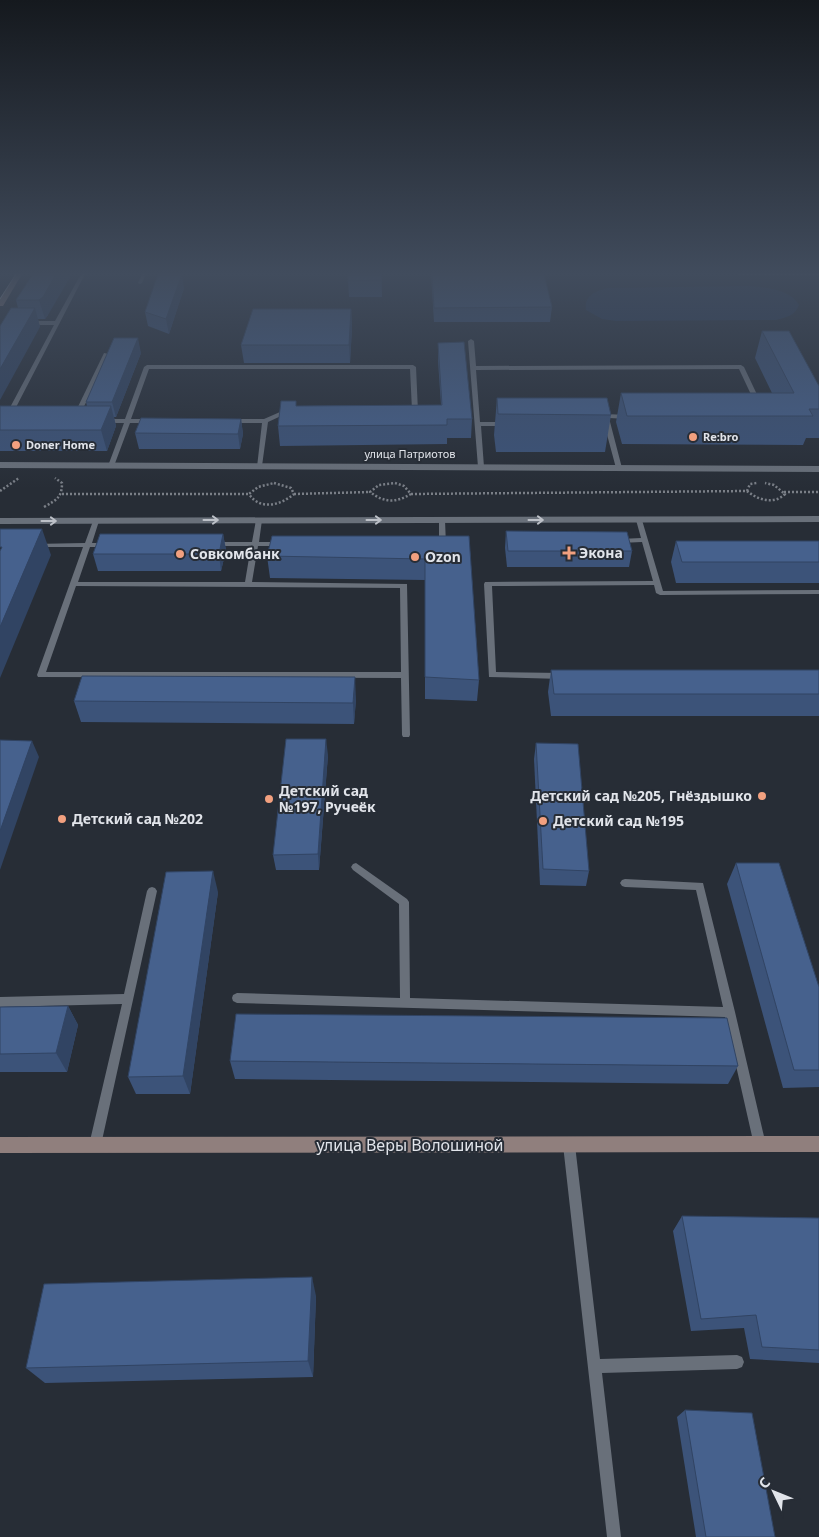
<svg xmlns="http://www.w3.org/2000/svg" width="819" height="1537" font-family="'Noto Sans',sans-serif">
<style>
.green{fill:#273855}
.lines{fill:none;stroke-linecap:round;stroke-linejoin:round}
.path{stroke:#7a7f87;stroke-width:2.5;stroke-dasharray:2 2;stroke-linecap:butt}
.lane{fill:#69707a;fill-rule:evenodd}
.street{fill:#69707a;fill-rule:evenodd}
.secondary{fill:#907f7d;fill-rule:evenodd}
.tram{stroke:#c9cdd3;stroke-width:1}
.wall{fill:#3c5379}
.shaded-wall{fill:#314463}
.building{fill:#46618d;stroke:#314463}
.oneway{stroke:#bdc1c8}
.poi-dot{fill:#f2a07f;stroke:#272d36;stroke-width:2}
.labels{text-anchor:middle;stroke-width:4;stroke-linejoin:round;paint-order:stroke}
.far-poi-label{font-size:11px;font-weight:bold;fill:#e1e4ea;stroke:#272d36;text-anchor:start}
.far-street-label{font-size:11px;fill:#e1e4ea;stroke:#272d36}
.poi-label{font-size:14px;font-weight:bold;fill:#e1e4ea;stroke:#272d36;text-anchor:start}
.near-street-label{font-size:16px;fill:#e1e4ea;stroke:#272d36}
</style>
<rect width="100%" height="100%" fill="#272d36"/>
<path class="green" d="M748,286C764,287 791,289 799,305C795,316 787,317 776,320L616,321L602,319L586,310C584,295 596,291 608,288Z"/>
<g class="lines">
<g class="path">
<path d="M274,483L291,488L294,494C281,505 260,511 249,494L258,487Z"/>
<path d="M395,483L404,486L411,494C395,503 385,503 370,492L379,485Z"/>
<path d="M0,491L19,478"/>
<path d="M747,491L750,484L757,483"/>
<path d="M784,492H819"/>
<path d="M62,494H249"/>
<path d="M294,494L370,492"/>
<path d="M411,494L747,491C758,500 774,505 785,494L774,485L765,483"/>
<path d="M44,507C56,500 62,498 62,483L55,478"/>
</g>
<g class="lane">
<path d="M81,274H85L12,415L7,416L6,415L54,325H28L25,323L28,321H55Z"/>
<path d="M142,274H146L142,283L140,284L138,283Z"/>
<path d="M738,274H819V275H740Z"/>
<path d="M471,339L474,341L476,366L741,365L744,367L761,403L758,405L755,403L739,369L476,370L480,422H507L510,424L507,426H481L484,467L481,469L478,467L468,341Z"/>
<path d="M104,353L109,354L79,417L74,418L73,417Z"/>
<path d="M147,365H413L416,367L418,412L415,414L408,412L412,410L410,369H149L131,419H152L155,421L152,423H130L114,466L109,467L108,466L124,423H105L102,421L105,419H125L144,367Z"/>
<path d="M280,412H290L293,414L290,416H281L268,422L262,466L257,467L262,423H230L227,421L230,419H264Z"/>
<path d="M605,414L628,415L631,417L628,419L609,418L622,468L621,469L616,468L602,416Z"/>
<path d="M259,518L262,520L259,542H280L283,544L280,546H258L252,582L407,584L410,735L409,737H403L402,735L401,678L38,677L37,675L83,547H35L32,545L33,544L85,543L93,521L96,519L99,521L92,543H107L110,545L107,547H90L78,582H245L251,546H213L210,544L213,542H252L256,520ZM76,586L400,588L401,672H46Z"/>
<path d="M442,518L445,520L446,545L445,546L440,547L437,545L439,543V520Z"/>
<path d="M639,518L642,520L663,591L819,590V594L660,595L656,593L654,585L492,586L496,672L562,673L566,676L562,679L489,677L484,584L485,582L653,581L642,542L620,543L617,541L620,539L641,538L636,520Z"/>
<path d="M356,863L407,899L409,902L410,998L723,1007L696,890L625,887L622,886L620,883L622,880L625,879L703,883L735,1012L766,1145L764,1149L760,1151L756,1149L754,1145L725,1017L237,1003L233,1001L232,998L233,995L237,993L400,998L399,904L353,870L351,867L353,864Z"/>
<path d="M152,887L155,888L157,891L101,1145L99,1149L95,1151L91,1149L89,1145L122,1004L0,1007V997L124,994L147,891L149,888Z"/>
<path d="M569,1139L573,1141L575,1145L600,1359L737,1355L742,1357L744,1362L742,1367L737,1369L602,1373L621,1537H607L563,1145L565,1141Z"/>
</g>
<g class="street">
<path d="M0,462L819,466V472L0,468Z"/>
<path d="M819,516V522L0,524V518Z"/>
</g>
<g class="secondary">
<path d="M16,274H22L3,306H0V298Z"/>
<path d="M819,1136V1152L0,1153V1137Z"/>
</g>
<path class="tram" d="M0,299L16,274"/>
</g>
<g class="wall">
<path d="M33,274L48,315L45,319H38L40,327L18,308L16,300Z"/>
<path d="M382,274V297H349L348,281Z"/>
<path d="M431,274H523L552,307L550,322H434Z"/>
<path d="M184,288L169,334L148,326L145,312Z"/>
<path d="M351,309L352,327L350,363H244L241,345Z"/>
<path d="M762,331L819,386V438H806L803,445L622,444L616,422L621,393H772L755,358Z"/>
<path d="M438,343L472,419L471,438H447V444L280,446L278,426L297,406L441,405L438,361Z"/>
<path d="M141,353L116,417H114L116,426L107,451H0V406H87L86,402Z"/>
<path d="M497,398L611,415L605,452H496L494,435Z"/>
<path d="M241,419L243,434L240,449H139L135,433Z"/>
<path d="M506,531L632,551L629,567H507L505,548Z"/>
<path d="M223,534L226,550L221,571H98L93,554Z"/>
<path d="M469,536L479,680L477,701L425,699V580L270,578L267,556Z"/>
<path d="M676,541H819V583H676L671,562Z"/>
<path d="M551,670H819V716H551L548,692Z"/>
<path d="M356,699L354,724L81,722L74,701Z"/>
<path d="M536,743L589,871L586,886L540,885L534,759Z"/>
<path d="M328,755L319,870H276L273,855Z"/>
<path d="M736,863L819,987V1087L783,1088L727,884Z"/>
<path d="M218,892L190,1094H136L128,1077Z"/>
<path d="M68,1006L78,1025L67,1072H0V1007Z"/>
<path d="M230,1061L738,1066L728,1084L235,1079Z"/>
<path d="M682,1216L819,1218V1364V1363L750,1359L744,1328L691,1331L673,1231Z"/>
<path d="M316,1296L313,1377L45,1383L26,1368Z"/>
<path d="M685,1410L775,1537H696L677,1417Z"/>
</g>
<g class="shaded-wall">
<path d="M56,274H72L48,315L45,319L39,300Z"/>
<path d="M182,274L184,288L169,334L166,319Z"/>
<path d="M382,274V297L381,280Z"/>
<path d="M35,308L40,327L0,400V369Z"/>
<path d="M351,309L352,327L350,363L349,345Z"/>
<path d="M138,338L141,353L116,417L112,402Z"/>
<path d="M111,406L116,426L107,451L101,430Z"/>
<path d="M241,419L243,434L240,449L238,434Z"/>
<path d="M42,529L51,555L0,678V627Z"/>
<path d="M223,534L226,550L221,571L219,554Z"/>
<path d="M355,677L356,699L354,724L353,703Z"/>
<path d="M326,739L328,755L319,870L318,854Z"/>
<path d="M32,741L39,757L0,870V831Z"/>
<path d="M213,871L218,892L190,1094L183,1076Z"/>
<path d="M68,1006L78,1025L67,1072L56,1053Z"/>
<path d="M312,1277L316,1296L313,1377L308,1361Z"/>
</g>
<g class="building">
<path d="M33,274H56L43,297L39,300H16Z"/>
<path d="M158,274H182L166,319L145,312Z"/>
<path d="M348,274H382L381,280L348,281Z"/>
<path d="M432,274H544L552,307L434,308Z"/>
<path d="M11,308H35L0,369V326Z"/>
<path d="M253,309H351L349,345H241Z"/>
<path d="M762,331H789L819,386V409H809L813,416H627L621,393H794Z"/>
<path d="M114,338H138L112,402H86Z"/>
<path d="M464,342L472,419H447V425L278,426L281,401H296V406L442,405L438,343Z"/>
<path d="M497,398H607L611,415L498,414Z"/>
<path d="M0,406H111L101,430H0Z"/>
<path d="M141,418L241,419L238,434L135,433Z"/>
<path d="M0,529H42L0,627V551L2,547H0Z"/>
<path d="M506,531L627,532L632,551H508Z"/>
<path d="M100,534H223L219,554H93Z"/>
<path d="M272,536H469L479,680L425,677V559L267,556Z"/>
<path d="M676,541H819V562H682Z"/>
<path d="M551,670H819V694H554Z"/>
<path d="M82,676L355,677L353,703L74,701Z"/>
<path d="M286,739H326L318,854L273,855Z"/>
<path d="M0,740L32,741L0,831Z"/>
<path d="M536,743L578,744L589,871L543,869Z"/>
<path d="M736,863H779L819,987V1070H794Z"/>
<path d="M213,871L183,1076L128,1077L166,872Z"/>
<path d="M68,1006L56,1053L0,1054V1007Z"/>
<path d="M236,1014L727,1018L738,1066L230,1061Z"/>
<path d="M682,1216L819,1218V1350L762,1347L756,1315L701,1319Z"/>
<path d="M312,1277L308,1361L26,1368L44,1284Z"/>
<path d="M685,1410L752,1413L775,1537H706Z"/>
</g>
<defs><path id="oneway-shaft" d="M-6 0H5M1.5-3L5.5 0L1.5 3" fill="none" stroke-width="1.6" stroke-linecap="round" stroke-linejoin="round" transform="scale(1.25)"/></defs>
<g class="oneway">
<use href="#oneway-shaft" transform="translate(211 520)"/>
<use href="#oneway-shaft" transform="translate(374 520)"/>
<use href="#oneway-shaft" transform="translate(536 520)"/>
<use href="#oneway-shaft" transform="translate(49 521)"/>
</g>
<linearGradient id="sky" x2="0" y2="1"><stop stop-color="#15191e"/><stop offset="0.56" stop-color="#414c5d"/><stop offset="1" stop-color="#414c5d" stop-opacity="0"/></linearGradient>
<rect width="819" height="489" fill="url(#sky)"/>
<g class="poi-dot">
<circle cx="693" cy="437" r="5"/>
<circle cx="16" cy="445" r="5"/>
<path d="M566.5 545.5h5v5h5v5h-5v5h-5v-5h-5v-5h5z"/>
<circle cx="180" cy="554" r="5"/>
<circle cx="415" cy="557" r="5"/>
<circle cx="762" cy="796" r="5"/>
<circle cx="269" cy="799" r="5"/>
<circle cx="62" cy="819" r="5"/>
<circle cx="543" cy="821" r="5"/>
</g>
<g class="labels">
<g class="far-poi-label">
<text x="703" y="441">Re:bro</text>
<text x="26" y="449">Doner Home</text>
</g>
<g class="far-street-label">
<text x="410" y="458">улица Патриотов</text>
</g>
<g class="poi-label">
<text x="579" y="558">Экона</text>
<text x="190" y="559">Совкомбанк</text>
<text x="425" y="562">Ozon</text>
<text x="279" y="796">Детский сад<tspan x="279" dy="16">№197, Ручеёк</tspan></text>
<text x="752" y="801" text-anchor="end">Детский сад №205, Гнёздышко</text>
<text x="72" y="824">Детский сад №202</text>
<text x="553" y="826">Детский сад №195</text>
</g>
<g class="near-street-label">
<text x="410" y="1151">улица Веры Волошиной</text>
</g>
</g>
<g transform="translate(774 1492) rotate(313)" stroke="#272d36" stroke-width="4" paint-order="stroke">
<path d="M0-4L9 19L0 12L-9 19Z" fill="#e1e4ea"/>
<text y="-8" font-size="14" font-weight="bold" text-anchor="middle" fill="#e1e4ea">С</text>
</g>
</svg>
